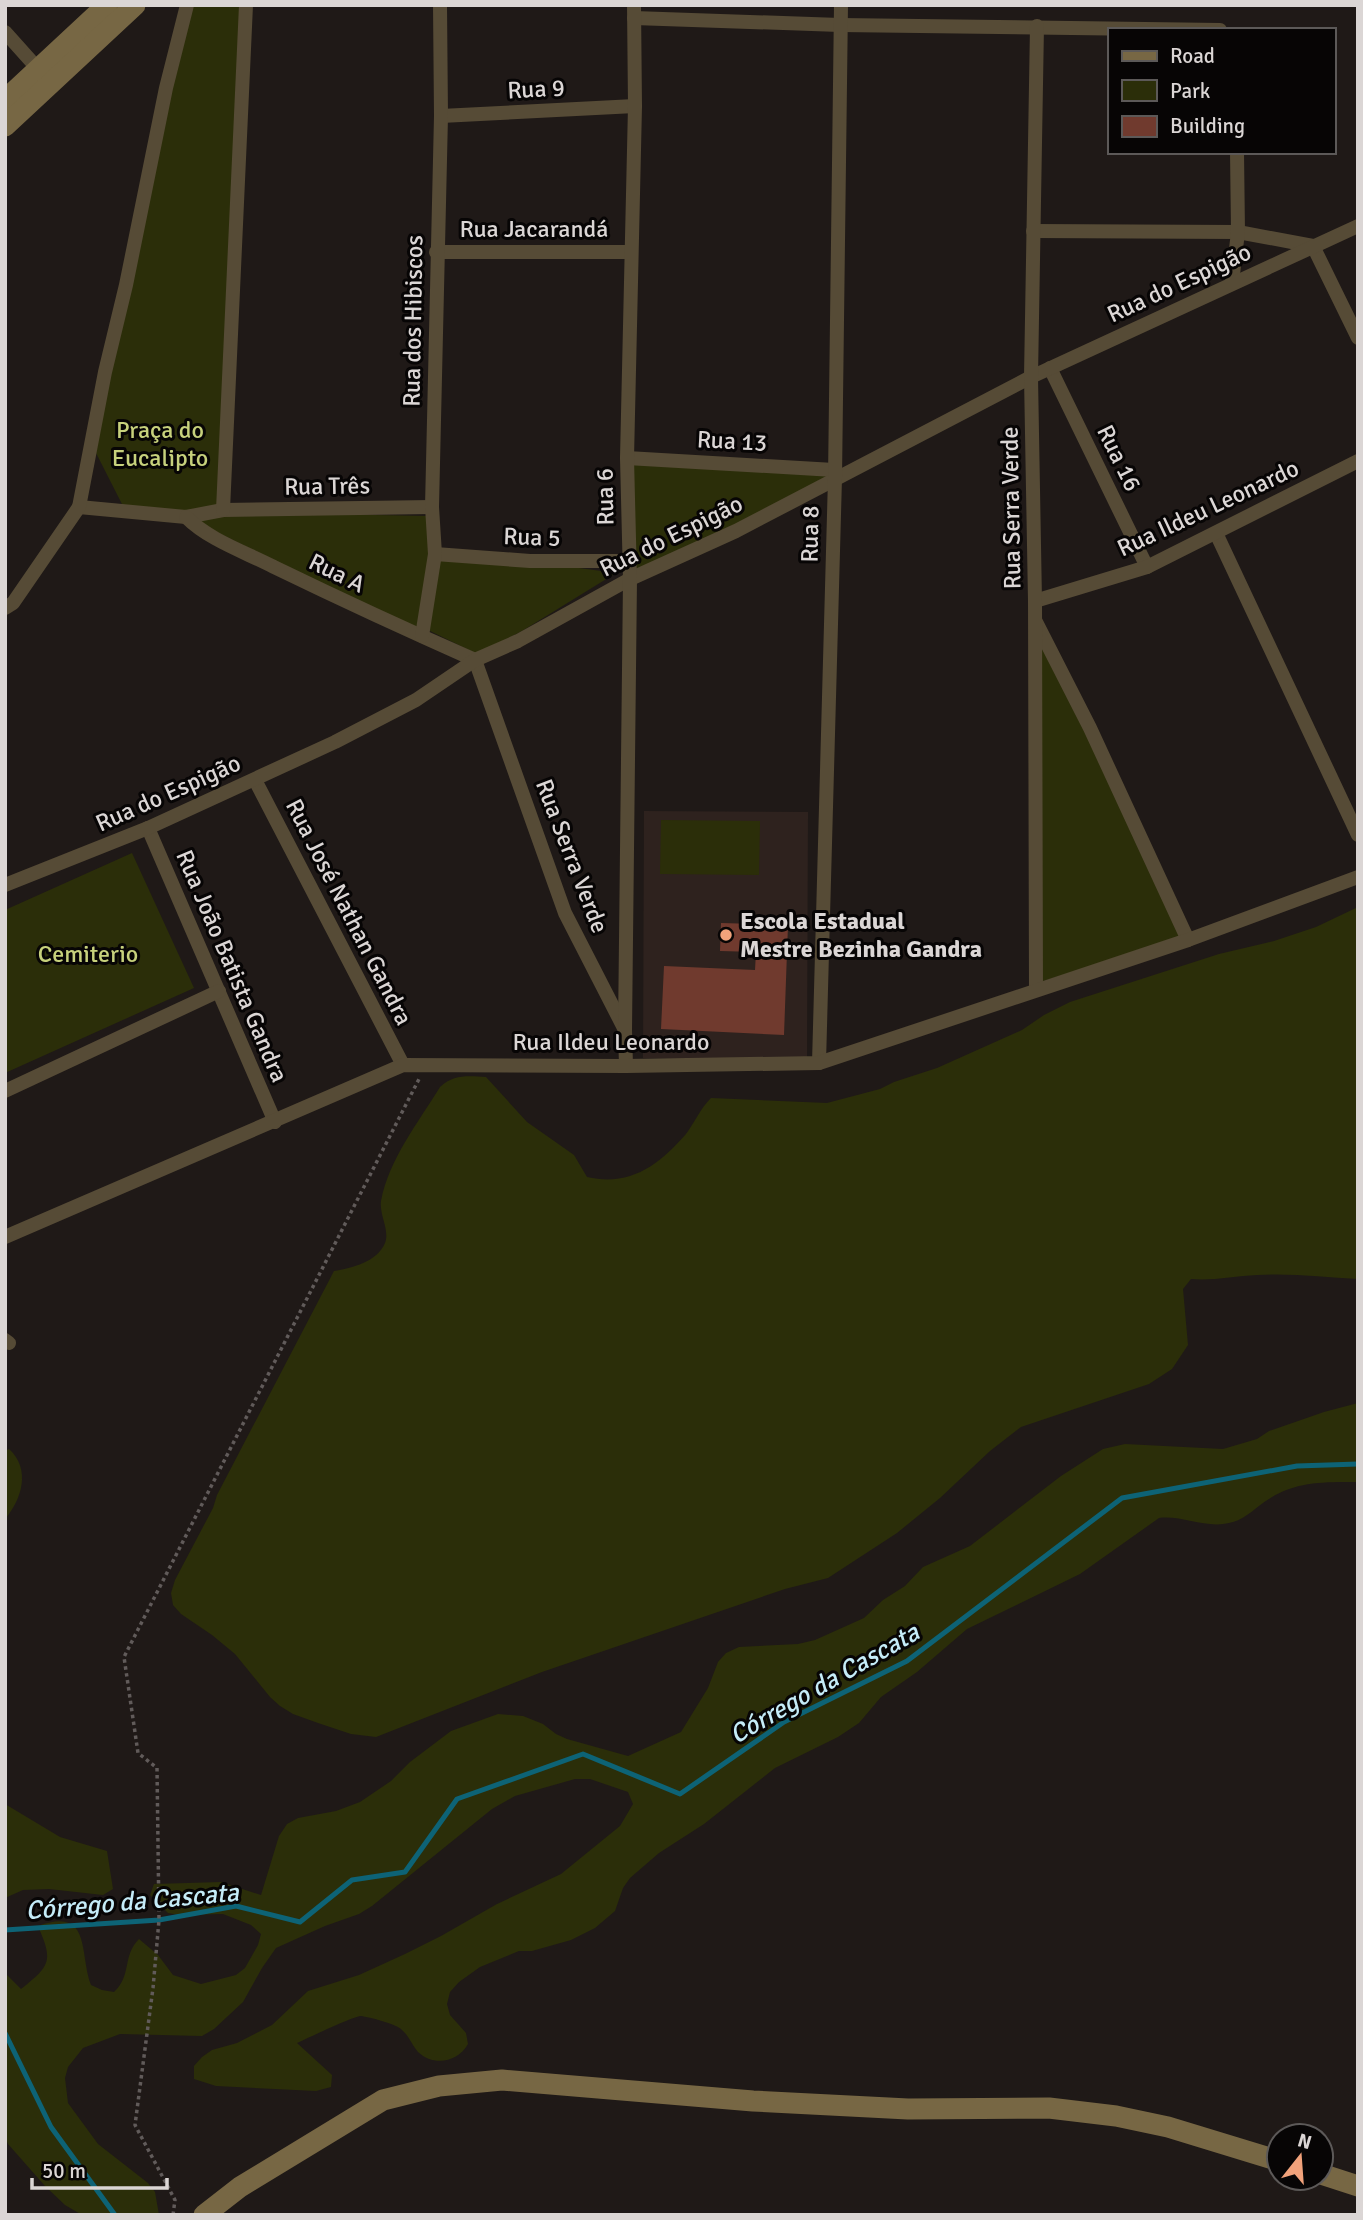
<svg xmlns="http://www.w3.org/2000/svg" width="1363" height="2220" font-family="Signika,sans-serif">
<style>
.built{fill:#2e221e}
.green{fill:#2b2e09}
.lines{fill:none;stroke-linecap:round;stroke-linejoin:round}
.stream{stroke:#0d6376;stroke-width:5}
.building{fill:#703a2e}
.path{stroke:#615b5a;stroke-width:3.5;stroke-dasharray:3.5 3.5;stroke-linecap:butt}
.street{stroke:#564b36;stroke-width:14}
.secondary{stroke:#776744;stroke-width:21}
.poi-dot{fill:#f1a27b;stroke:#070505;stroke-width:2.5}
.labels{text-anchor:middle;stroke-width:6;stroke-linejoin:round;paint-order:stroke}
.street-label{font-size:24px;fill:#dbd6d5;stroke:#070505}
.park-label{font-size:24px;fill:#c7d17c;stroke:#070505}
.poi-label{font-size:24px;font-weight:bold;fill:#dbd6d5;stroke:#070505;text-anchor:start}
.water-label{font-size:26px;font-style:italic;fill:#c5ecf8;stroke:#070505}
</style>
<rect width="100%" height="100%" fill="#1f1917"/>
<path class="built" d="M644,811L808,812L807,1059L643,1058Z"/>
<g class="green">
<path d="M188,5H244L219,504L191,513L124,508L96,453L126,285Z"/>
<path d="M629,461L833,475L735,527L631,575Z"/>
<path d="M221,512L430,516L432,545L419,632L188,518Z"/>
<path d="M438,558L528,561L616,573L522,631L477,654L424,628Z"/>
<path d="M1039,643L1088,726L1183,938L1037,983Z"/>
<path d="M661,820L760,821L759,875L660,874Z"/>
<path d="M132,853L194,988L5,1073V910Z"/>
<path d="M1358,907V1279C1325,1277 1291,1273 1257,1275C1235,1276 1212,1281 1191,1279L1183,1289L1188,1345L1172,1369L1149,1384L1021,1427L990,1451L940,1498L897,1533L828,1578L785,1589L542,1672L376,1737L351,1734L318,1723L293,1714L280,1706L270,1697L235,1654L212,1635L181,1614L173,1605L171,1593L175,1580L213,1508L217,1495L334,1271C352,1268 377,1262 385,1243C390,1230 379,1215 381,1201C389,1159 418,1123 440,1087C454,1074 468,1076 486,1077L527,1122L574,1155L587,1177C630,1187 659,1165 686,1134C695,1122 700,1109 711,1098L827,1103L880,1089L894,1082L937,1068L1022,1030L1044,1015L1070,1002L1219,954L1274,941L1316,927Z"/>
<path d="M1358,1403V1482C1326,1482 1296,1481 1269,1499C1257,1506 1247,1518 1233,1522C1207,1530 1184,1515 1159,1518L1080,1574L967,1629L917,1672L881,1697L859,1723L838,1737L775,1768L704,1824L659,1853L630,1878L623,1888L615,1911L595,1928L571,1940L532,1951H519L480,1967L459,1982L450,1992L447,2004L450,2015L466,2033L468,2044C458,2062 434,2067 418,2052C412,2045 409,2036 402,2030C397,2024 369,2017 361,2016C354,2016 308,2038 297,2043L332,2075L331,2087L316,2091L216,2086L194,2079V2066L202,2057L212,2050L237,2043L272,2025L308,1991L359,1975L405,1954L441,1936L497,1904L561,1874L620,1826L633,1804L628,1792L590,1779H575L515,1796L492,1809L372,1906L359,1914L325,1926L276,1948L262,1968L243,2002L214,2029L202,2036L120,2034L83,2048L68,2067L65,2078L68,2103L98,2144L148,2183L155,2192L159,2215H82L65,2205L45,2186L8,2144L5,2137V1973L21,1989C51,1965 53,1961 38,1926C92,1906 79,1954 91,1985L102,1990L114,1992C132,1976 122,1956 139,1939L158,1955L173,1975L201,1984L236,1975L245,1968L258,1945L261,1934L251,1925L223,1914L179,1915L168,1913L150,1895L154,1884L221,1882L261,1895L279,1836L287,1824L298,1818L336,1811L360,1802L391,1781L410,1762L451,1731L498,1714L523,1716L543,1724L556,1734L567,1739L628,1756L681,1732L708,1688L718,1662L726,1653L739,1647L798,1644L815,1640L864,1618L883,1600L905,1586L923,1567L970,1546L1061,1476L1103,1449L1125,1444L1223,1449L1257,1439L1269,1431L1324,1412Z"/>
<path d="M9,1449C31,1469 22,1499 5,1519V1451Z"/>
<path d="M5,1804L60,1837L107,1851L113,1889L103,1895L49,1889L23,1890L5,1898Z"/>
</g>
<g class="lines">
<g class="stream">
<path d="M5,1930L159,1920L236,1906L300,1922L352,1880L405,1872L457,1799L583,1754L680,1794L784,1722L907,1661L1122,1498L1297,1466L1358,1464"/>
<path d="M5,2033L51,2127L115,2215"/>
</g>
</g>
<path class="building" d="M721,923L788,925L784,1035L661,1029L664,966L755,970L756,952L720,951Z"/>
<g class="lines">
<path class="path" d="M173,2215L175,2200L135,2125L153,1988L159,1920L157,1768L138,1753L124,1657L419,1079"/>
<g class="street">
<path d="M634,18L840,25L1220,30"/>
<path d="M5,32L39,70"/>
<path d="M441,116L635,106"/>
<path d="M1033,231L1238,232L1313,246L1358,338"/>
<path d="M436,252H631"/>
<path d="M1232,283L1238,232L1237,152"/>
<path d="M1050,368L1147,567"/>
<path d="M627,458L834,470"/>
<path d="M79,507L186,517L223,510L432,507"/>
<path d="M223,510L246,5"/>
<path d="M186,517C209,540 245,552 274,567C340,599 407,630 475,660L565,913L625,1030L626,1066"/>
<path d="M1216,533L1358,835"/>
<path d="M435,554L530,561H628"/>
<path d="M1035,601L1147,567L1358,461"/>
<path d="M5,608L13,603L79,507L105,372L126,285L166,88L187,5"/>
<path d="M1036,622L1090,728L1188,940"/>
<path d="M422,636L435,554L432,507L441,116L440,5"/>
<path d="M255,780L403,1065"/>
<path d="M148,828L275,1122"/>
<path d="M5,885L148,828L335,742L416,700L475,660L518,641L630,579L736,531L1031,377L1358,226"/>
<path d="M1036,989L1035,601L1031,377L1037,26"/>
<path d="M625,1030L630,579L627,458L635,106L634,5"/>
<path d="M819,1063L835,478L841,5"/>
<path d="M5,1091L219,991"/>
<path d="M5,1237L403,1065L626,1066L819,1063L1188,940L1358,877"/>
<path d="M5,1340L9,1343"/>
</g>
<g class="secondary">
<path d="M5,100L107,5"/>
<path d="M5,126L135,5"/>
<path d="M1321,2174L1358,2186"/>
<path d="M204,2215L240,2187L383,2100L439,2086L502,2080L753,2101L908,2109L1049,2108L1116,2116L1168,2127L1279,2161"/>
</g>
</g>
<circle class="poi-dot" cx="726" cy="935" r="7"/>
<g class="labels">
<g class="street-label">
<text transform="translate(536 89) rotate(-3)" y="8">Rua 9</text>
<text x="534" y="237">Rua Jacarandá</text>
<text transform="translate(1179 283) rotate(-25)" y="8">Rua do Espigão</text>
<text transform="translate(413 321) rotate(-89)" y="8">Rua dos Hibiscos</text>
<text transform="translate(732 441) rotate(3)" y="8">Rua 13</text>
<text transform="translate(1119 458) rotate(64)" y="8">Rua 16</text>
<text transform="translate(327 486) rotate(-1)" y="8">Rua Três</text>
<text transform="translate(605 497) rotate(-91)" y="8">Rua 6</text>
<text transform="translate(1011 508) rotate(-91)" y="8">Rua Serra Verde</text>
<text transform="translate(1208 508) rotate(-25)" y="8">Rua Ildeu Leonardo</text>
<text transform="translate(810 534) rotate(-89)" y="8">Rua 8</text>
<text transform="translate(671 536) rotate(-26)" y="8">Rua do Espigão</text>
<text transform="translate(532 537) rotate(2)" y="8">Rua 5</text>
<text transform="translate(337 573) rotate(26)" y="8">Rua A</text>
<text transform="translate(168 793) rotate(-24)" y="8">Rua do Espigão</text>
<text transform="translate(572 856) rotate(69)" y="8">Rua Serra Verde</text>
<text transform="translate(349 912) rotate(63)" y="8">Rua José Nathan Gandra</text>
<text transform="translate(232 966) rotate(67)" y="8">Rua João Batista Gandra</text>
<text x="611" y="1050">Rua Ildeu Leonardo</text>
</g>
<g class="park-label">
<text x="160" y="438">Praça do<tspan x="160" dy="28">Eucalipto</tspan></text>
<text x="88" y="962">Cemiterio</text>
</g>
<g class="poi-label">
<text x="740" y="929">Escola Estadual<tspan x="740" dy="28">Mestre Bezinha Gandra</tspan></text>
</g>
<g class="water-label">
<text transform="translate(824 1683) rotate(-30)" y="9">Córrego da Cascata</text>
<text transform="translate(132 1901) rotate(-5)" y="9">Córrego da Cascata</text>
</g>
</g>
<rect width="1363" height="2220" fill="none" stroke="#dbd6d5" stroke-width="14"/>
<rect x="1108" y="28" width="228" height="126" fill="#070505" stroke="#5c5958" stroke-width="2"/>
<rect x="1122" y="51" width="35" height="10" fill="#776744" stroke="#5c5958" stroke-width="2"/>
<text x="1170" y="63" font-size="21" fill="#dbd6d5">Road</text>
<rect x="1122" y="80" width="35" height="21" fill="#2b2e09" stroke="#5c5958" stroke-width="2"/>
<text x="1170" y="98" font-size="21" fill="#dbd6d5">Park</text>
<rect x="1122" y="116" width="35" height="21" fill="#703a2e" stroke="#5c5958" stroke-width="2"/>
<text x="1170" y="133" font-size="21" fill="#dbd6d5">Building</text>
<g transform="translate(1300 2157) rotate(17)"><circle r="33" fill="#070505" stroke="#5c5958" stroke-width="2"/>
<path d="M0-5L12 26L0 18L-12 26Z" fill="#f1a27b"/>
<text y="-10" font-size="19" font-weight="bold" text-anchor="middle" fill="#dbd6d5">N</text>
</g>
<path d="M32 2178v10h135v-10" fill="none" stroke="#dbd6d5" stroke-width="3.5"/>
<text x="42" y="2178" font-size="21" fill="#dbd6d5" stroke="#070505" stroke-width="5" paint-order="stroke">50 m</text>
</svg>
